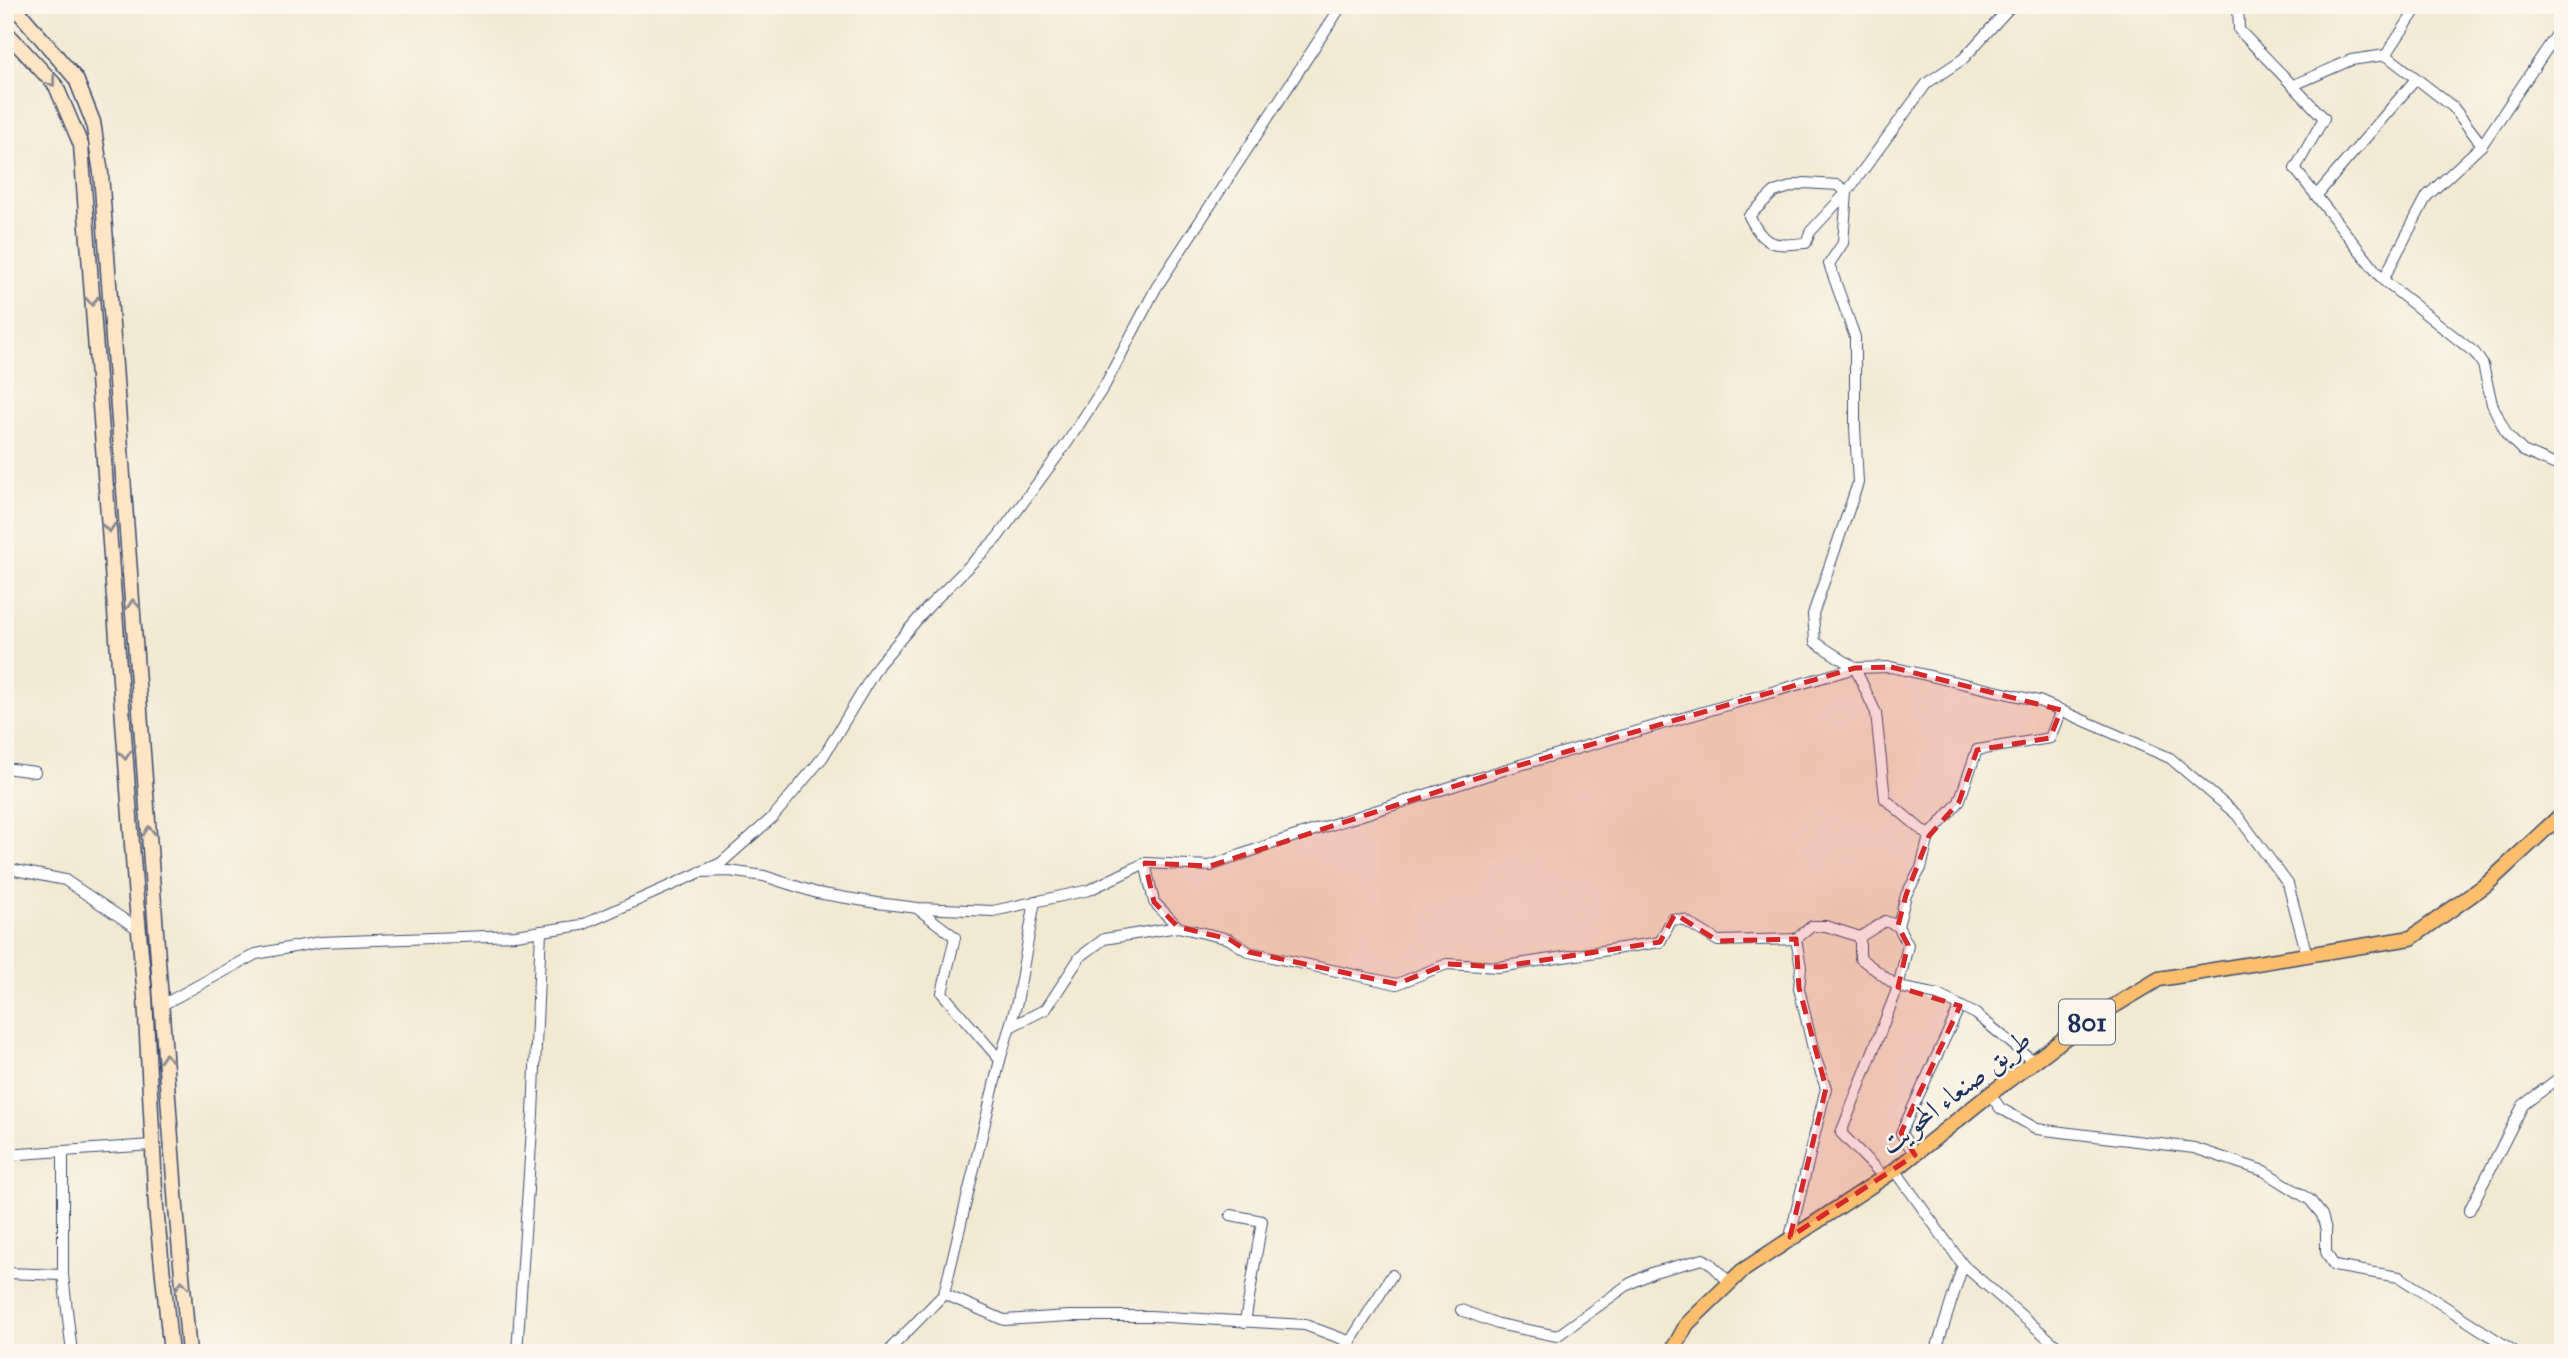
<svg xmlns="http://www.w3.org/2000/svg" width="2568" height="1358" font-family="'IM FELL Great Primer',Amiri,serif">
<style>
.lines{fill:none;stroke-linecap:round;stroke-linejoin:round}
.street-casing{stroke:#3b4b6f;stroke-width:12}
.secondary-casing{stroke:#3b4b6f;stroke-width:17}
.primary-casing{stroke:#3b4b6f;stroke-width:17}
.street{stroke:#fff;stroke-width:10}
.secondary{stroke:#fde5c5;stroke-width:14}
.primary{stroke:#fabe6d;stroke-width:14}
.oneway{stroke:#8c8a92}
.marked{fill:#d62828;fill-opacity:0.2;stroke:#d62828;stroke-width:5;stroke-dasharray:14 9;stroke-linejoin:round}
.labels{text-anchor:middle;stroke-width:5;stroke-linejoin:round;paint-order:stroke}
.shield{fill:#fbf7ec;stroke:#5e6b89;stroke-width:2}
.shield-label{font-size:26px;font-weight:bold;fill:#1b2f5e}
.street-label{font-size:28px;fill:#1b2f5e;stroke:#fbf7ec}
</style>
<rect width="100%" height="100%" fill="#fbf7ec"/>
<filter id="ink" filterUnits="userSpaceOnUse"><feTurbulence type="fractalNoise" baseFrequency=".0143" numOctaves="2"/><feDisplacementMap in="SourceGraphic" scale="14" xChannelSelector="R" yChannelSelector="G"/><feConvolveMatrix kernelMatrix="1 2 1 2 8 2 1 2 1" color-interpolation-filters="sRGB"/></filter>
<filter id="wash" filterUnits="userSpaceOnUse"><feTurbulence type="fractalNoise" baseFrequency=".00686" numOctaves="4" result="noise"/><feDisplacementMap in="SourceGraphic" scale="28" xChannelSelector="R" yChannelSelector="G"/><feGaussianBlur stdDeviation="1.57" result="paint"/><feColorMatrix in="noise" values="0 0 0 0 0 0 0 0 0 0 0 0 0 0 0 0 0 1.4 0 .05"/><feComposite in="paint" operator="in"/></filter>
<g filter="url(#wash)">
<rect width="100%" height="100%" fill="#f2e9d1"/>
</g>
<g filter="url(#ink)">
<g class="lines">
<g class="street-casing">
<g id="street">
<path d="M2238,5L2239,30L2324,118L2295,169L2383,280L2475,353L2483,365L2492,404L2507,435L2523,451L2563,468"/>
<path d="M2536,5L2563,12"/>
<path d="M2386,55L2419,5"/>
<path d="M2294,85L2351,60L2386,55L2453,107L2482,145"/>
<path d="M2316,196L2416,79"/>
<path d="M2383,280L2427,196L2482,145L2563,25"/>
<path d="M5,768L35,772"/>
<path d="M1929,836L1885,799L1876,713L1855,668L1815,642L1813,614L1858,483L1855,427V337L1829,264L1843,243L1847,192L1838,185L1804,183L1774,192L1749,216C1765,247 1772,246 1806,243L1810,232L1847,192L1927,83L1963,59L2012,5"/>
<path d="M1145,863L1154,902L1178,927"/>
<path d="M5,868L65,880L138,929"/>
<path d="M700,872L729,871L764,876L817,893L877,903L918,908L993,911L1089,890L1145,863L1210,866L1277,842L1510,768L1855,668L1891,667L2039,701L2170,758L2237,815L2288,884L2307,955"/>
<path d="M918,909L955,937L942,993L1000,1060"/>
<path d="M1898,926L1906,895L1921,868L1929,836L1959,802L1977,750L2050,738L2061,710"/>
<path d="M1860,937L1885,921L1898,926L1908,945L1898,987L1841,1133L1884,1177"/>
<path d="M162,1005L256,954L320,942L516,935L582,925L721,863L773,817L823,757L879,664L929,606L997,538L1067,443L1105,385L1156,288L1342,5"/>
<path d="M1010,1027L1046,1009L1080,957L1104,939L1178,927L1229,939L1249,952L1397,984L1447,964L1499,967L1660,942L1672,919L1684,920L1718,941L1796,939"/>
<path d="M1990,1094L2000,1108L2037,1129L2194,1148L2264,1171L2310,1200L2322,1215L2326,1230V1252L2334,1266L2399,1277L2517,1353"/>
<path d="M5,1155L152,1145"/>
<path d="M1915,1155L1901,1133L1960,1006"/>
<path d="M1895,1170L1963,1265L1935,1353"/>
<path d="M2469,1211L2523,1105L2563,1075"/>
<path d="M1231,1215L1262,1221L1245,1322"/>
<path d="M1790,1237L1826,1088L1814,1053L1799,988L1801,967L1796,939L1812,926H1826L1860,937V958L1898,987L1938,995L1976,1014L2033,1061"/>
<path d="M1963,1265L2065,1353"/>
<path d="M5,1273L63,1275V1151"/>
<path d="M63,1275L72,1353"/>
<path d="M944,1294L1004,1320L1069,1316H1150L1305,1325L1351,1342"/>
<path d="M1461,1310L1498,1324L1557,1336L1629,1284L1654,1272L1703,1259L1710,1263L1730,1283"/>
<path d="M517,1353L533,1114L541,931"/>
<path d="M890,1353L892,1347L944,1294L1000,1060L1017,1002L1035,901"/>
<path d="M1343,1353L1392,1275"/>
</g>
</g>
<g class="secondary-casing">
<g id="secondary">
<path d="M13,5L76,79L93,122L101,173L176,1207L189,1353"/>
<path d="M5,31L56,86L81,145L136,899L145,997L156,1208L171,1353"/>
</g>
</g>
<g class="primary-casing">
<path id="primary" d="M1671,1353L1687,1324L1742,1271L1895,1170L1990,1094L2084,1024L2159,979L2411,938L2487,884L2563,813"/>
</g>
<use href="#street" class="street"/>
<use href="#secondary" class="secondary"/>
<use href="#primary" class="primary"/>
</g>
<defs><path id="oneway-chevron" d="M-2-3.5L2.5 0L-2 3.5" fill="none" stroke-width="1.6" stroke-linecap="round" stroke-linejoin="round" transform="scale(1.75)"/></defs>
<g class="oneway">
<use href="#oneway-chevron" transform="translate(51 82) rotate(52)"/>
<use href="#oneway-chevron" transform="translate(92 301) rotate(86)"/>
<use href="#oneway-chevron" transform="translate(109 528) rotate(86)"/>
<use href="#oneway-chevron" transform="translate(133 604) rotate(-94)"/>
<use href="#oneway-chevron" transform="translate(125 755) rotate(86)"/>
<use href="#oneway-chevron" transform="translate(149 831) rotate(-94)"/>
<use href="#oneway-chevron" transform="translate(166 1058) rotate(-94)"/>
<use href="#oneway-chevron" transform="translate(182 1285) rotate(-95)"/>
</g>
</g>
<path class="marked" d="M1891,667L2061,710L2050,738L1977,750L1959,802L1929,836L1906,895L1898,926L1908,945L1898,987L1960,1006L1901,1133L1915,1155L1790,1237L1826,1088L1799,988L1796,939L1718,941L1675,914L1660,942L1499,967L1447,964L1397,984L1249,952L1229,939L1178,927L1154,902L1145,863L1210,866L1510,768L1855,668Z"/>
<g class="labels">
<rect class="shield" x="2059" y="999.5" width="56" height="45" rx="5"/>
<g class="shield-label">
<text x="2087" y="1031">801</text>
</g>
<g class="street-label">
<text transform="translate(1955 1091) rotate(-38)" y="10">طريق صنعاء المحويت</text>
</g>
</g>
<rect width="2568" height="1358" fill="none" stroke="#fbf7ec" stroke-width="28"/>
</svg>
